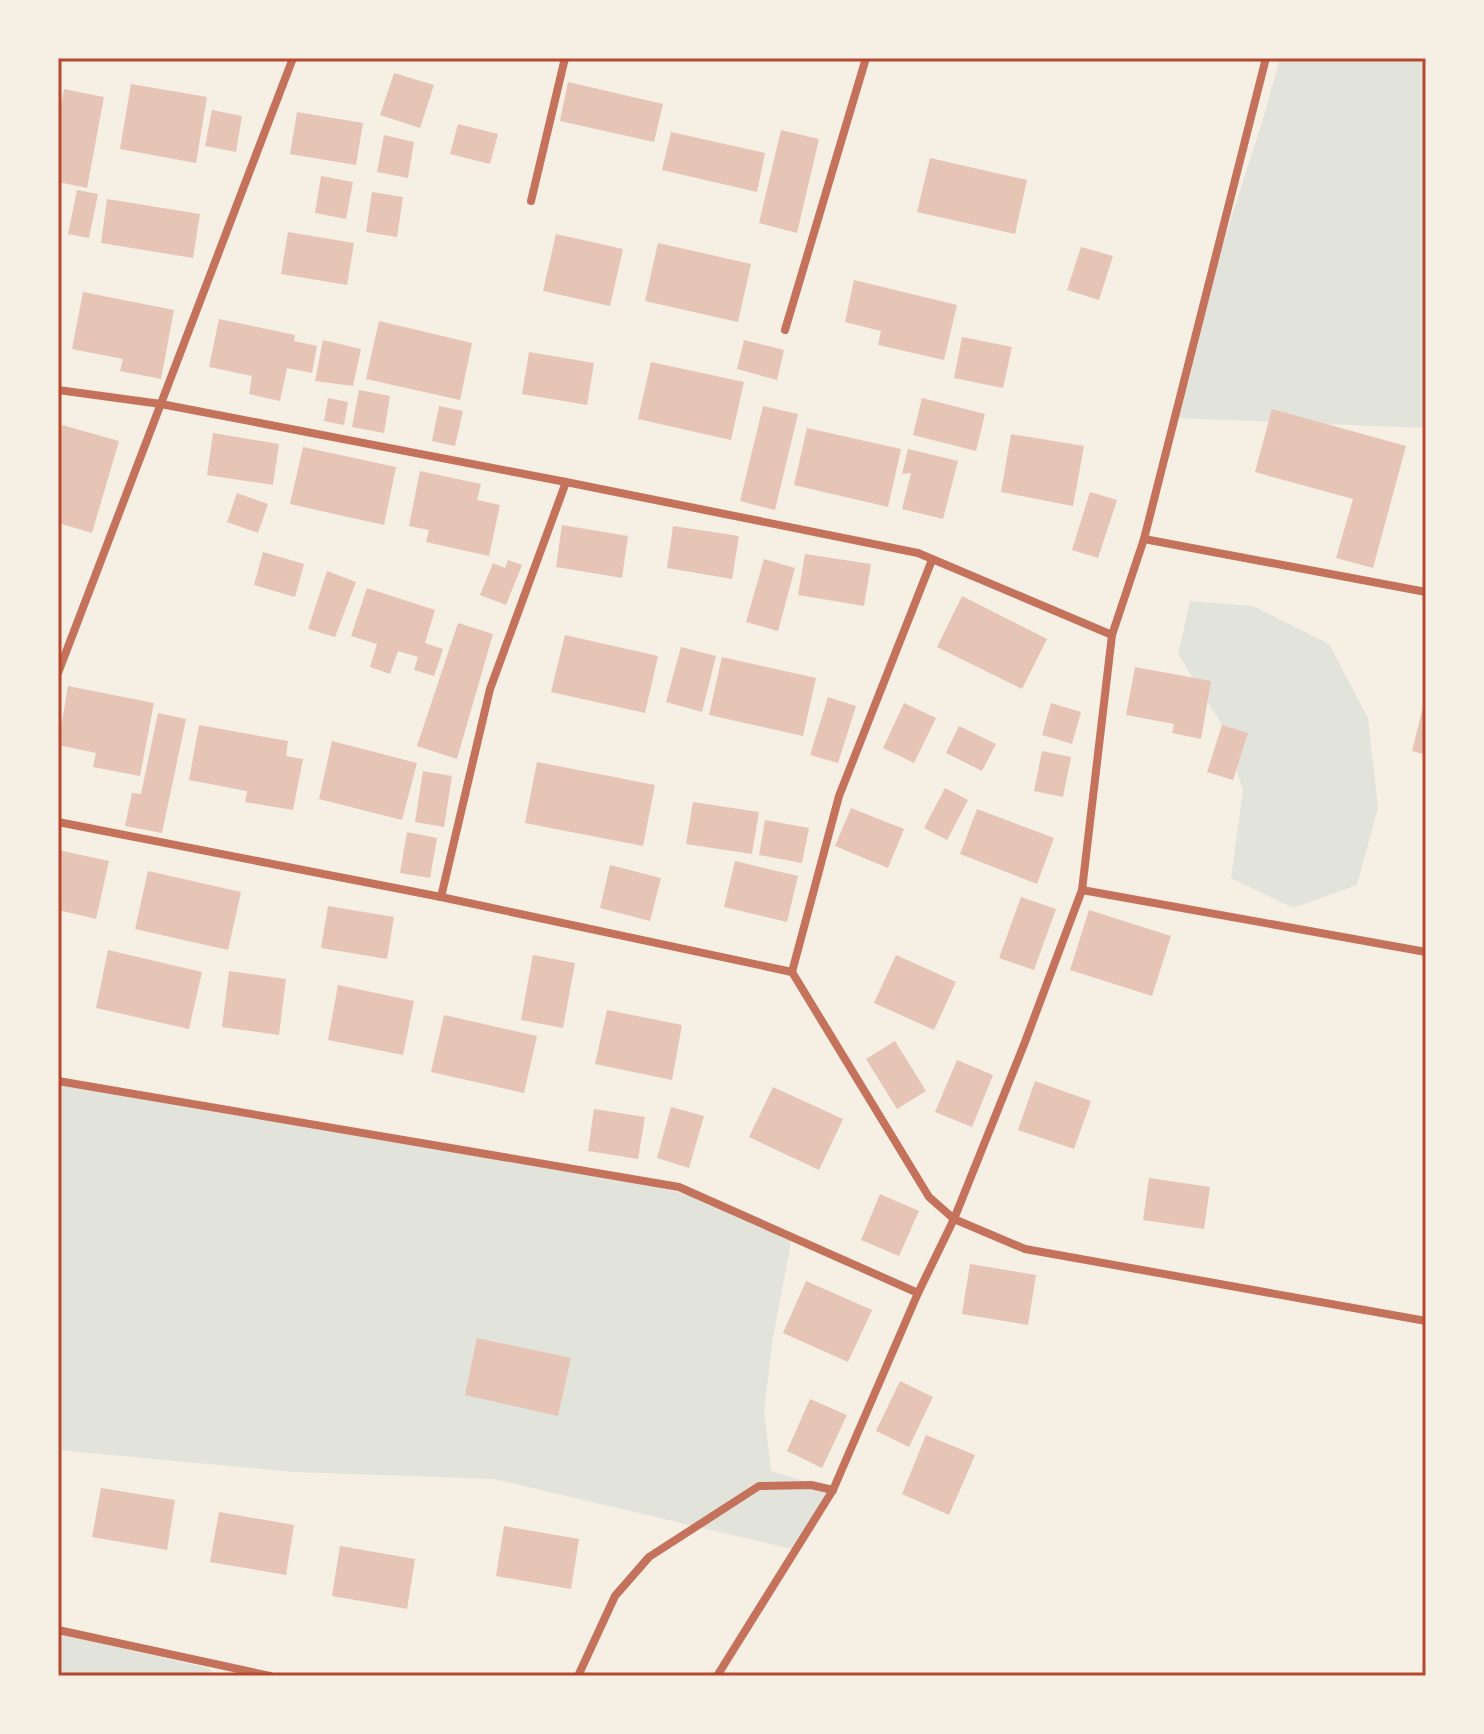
<svg xmlns="http://www.w3.org/2000/svg" width="1484" height="1734" font-family="Commissioner,sans-serif">
<style>
.green{fill:#e2e4dc}
.building{fill:#e6c5b7}
.lines{fill:none;stroke-linecap:round;stroke-linejoin:round}
.minor{stroke:#c5725c;stroke-width:8}
.neatline{fill:none;stroke:#b5482f;stroke-width:3}
</style>
<rect width="100%" height="100%" fill="#f6efe4"/>
<g class="green">
<path d="M1280,58H1426V428L1175,418L1208,290L1264,116Z"/>
<path d="M1190,601L1253,606L1329,644L1368,718L1378,808L1357,885L1293,908L1231,878L1243,790L1222,725L1178,654Z"/>
<path d="M58,1081L601,1173L707,1200L792,1237L773,1338L764,1411L771,1471L833,1490L796,1550L494,1479L295,1472L58,1450Z"/>
<path d="M58,1634L209,1668L216,1676H58Z"/>
</g>
<g class="building">
<path d="M394,73L434,85L420,128L380,115Z"/>
<path d="M568,82L663,104L654,142L560,121Z"/>
<path d="M131,84L207,97L196,163L120,149Z"/>
<path d="M64,89L104,97L87,188L58,182V122Z"/>
<path d="M212,110L242,116L236,152L205,146Z"/>
<path d="M297,112L363,123L356,165L290,154Z"/>
<path d="M458,124L498,134L490,164L450,154Z"/>
<path d="M781,130L819,139L797,233L759,223Z"/>
<path d="M671,132L765,153L757,192L662,170Z"/>
<path d="M384,135L414,142L408,178L377,172Z"/>
<path d="M930,158L1027,180L1015,234L917,212Z"/>
<path d="M321,176L353,182L346,219L315,213Z"/>
<path d="M77,190L98,194L89,238L68,234Z"/>
<path d="M372,192L403,197L397,237L366,232Z"/>
<path d="M107,199L200,214L193,258L101,243Z"/>
<path d="M288,232L354,243L347,285L281,274Z"/>
<path d="M556,234L623,249L610,306L543,291Z"/>
<path d="M658,243L751,264L738,322L645,301Z"/>
<path d="M1081,247L1113,256L1099,300L1067,290Z"/>
<path d="M854,280L957,305L944,360L878,345L881,331L845,322Z"/>
<path d="M83,292L174,310L161,379L120,371L123,359L72,349Z"/>
<path d="M219,319L295,335L294,341L317,346L312,373L287,368L280,401L249,394L252,376L209,367Z"/>
<path d="M379,321L472,343L460,400L366,379Z"/>
<path d="M962,337L1012,347L1003,388L954,378Z"/>
<path d="M323,340L361,349L353,386L315,381Z"/>
<path d="M744,340L784,350L777,380L737,369Z"/>
<path d="M529,352L594,363L587,405L522,394Z"/>
<path d="M651,362L744,382L731,440L638,419Z"/>
<path d="M359,390L390,396L384,433L352,427Z"/>
<path d="M328,398L348,402L344,425L324,421Z"/>
<path d="M922,398L985,414L976,451L913,435Z"/>
<path d="M439,406L463,411L455,446L432,441Z"/>
<path d="M763,406L798,414L775,510L740,501Z"/>
<path d="M1272,409L1406,446L1373,568L1336,558L1353,499L1255,472Z"/>
<path d="M62,425L119,441L92,533L58,523V439Z"/>
<path d="M807,428L901,449L888,507L794,485Z"/>
<path d="M213,433L279,444L273,485L207,475Z"/>
<path d="M1011,434L1084,446L1073,506L1001,492Z"/>
<path d="M303,447L396,467L384,525L290,504Z"/>
<path d="M908,449L958,461L943,519L902,509L911,473L902,474Z"/>
<path d="M420,471L481,484L477,500L500,505L489,556L426,542L429,530L409,526Z"/>
<path d="M1090,492L1117,500L1098,558L1072,550Z"/>
<path d="M237,493L268,504L258,533L227,522Z"/>
<path d="M562,525L628,536L622,578L556,567Z"/>
<path d="M673,526L739,536L732,579L667,568Z"/>
<path d="M263,552L304,564L295,597L254,585Z"/>
<path d="M805,554L871,564L864,606L798,595Z"/>
<path d="M764,559L795,568L778,631L746,622Z"/>
<path d="M508,560L522,565L506,605L480,595L493,563L505,568Z"/>
<path d="M327,571L356,582L335,637L308,629Z"/>
<path d="M367,588L435,610L425,643L443,649L434,676L414,670L418,657L398,651L390,674L370,667L377,644L351,636Z"/>
<path d="M962,596L1047,639L1022,689L937,647Z"/>
<path d="M458,623L493,634L457,759L417,746Z"/>
<path d="M565,635L658,656L645,713L551,692Z"/>
<path d="M681,647L716,656L702,712L666,702Z"/>
<path d="M722,657L816,678L803,736L709,715Z"/>
<path d="M1135,667L1211,681L1201,739L1172,733L1174,724L1126,715Z"/>
<path d="M68,686L154,703L140,776L93,767L96,753L58,745Z"/>
<path d="M828,697L856,706L838,763L810,755Z"/>
<path d="M1425,699H1426V755L1412,751Z"/>
<path d="M904,703L936,718L914,763L883,748Z"/>
<path d="M1051,703L1081,712L1072,744L1042,735Z"/>
<path d="M158,713L186,719L162,833L125,826L132,793L141,794Z"/>
<path d="M199,725L288,741L286,756L303,759L293,810L245,802L247,791L189,780Z"/>
<path d="M1222,725L1248,733L1233,780L1207,772Z"/>
<path d="M959,726L996,744L982,771L946,753Z"/>
<path d="M332,741L417,763L402,820L319,799Z"/>
<path d="M1042,751L1071,757L1063,797L1034,791Z"/>
<path d="M537,762L655,785L643,846L525,823Z"/>
<path d="M423,771L452,776L444,827L415,822Z"/>
<path d="M945,788L968,800L947,840L924,828Z"/>
<path d="M693,802L759,812L752,854L686,844Z"/>
<path d="M851,808L904,829L888,868L835,846Z"/>
<path d="M977,809L1054,838L1037,884L960,854Z"/>
<path d="M765,820L809,828L802,863L759,855Z"/>
<path d="M407,832L437,838L430,878L400,873Z"/>
<path d="M58,850L109,861L96,919L58,910Z"/>
<path d="M735,861L798,876L787,922L724,907Z"/>
<path d="M610,865L661,878L650,921L600,908Z"/>
<path d="M148,871L241,892L228,950L135,929Z"/>
<path d="M1021,897L1056,909L1034,970L999,958Z"/>
<path d="M328,906L394,917L387,959L321,948Z"/>
<path d="M1089,910L1171,936L1152,996L1070,970Z"/>
<path d="M108,950L202,972L189,1029L96,1008Z"/>
<path d="M533,955L575,963L563,1028L521,1020Z"/>
<path d="M896,955L956,982L934,1030L874,1003Z"/>
<path d="M229,971L286,979L279,1035L222,1027Z"/>
<path d="M338,985L414,1001L403,1055L328,1040Z"/>
<path d="M607,1010L682,1025L672,1080L595,1064Z"/>
<path d="M444,1015L537,1036L524,1093L431,1072Z"/>
<path d="M895,1041L926,1091L897,1109L866,1059Z"/>
<path d="M957,1060L993,1075L972,1127L935,1112Z"/>
<path d="M1035,1081L1091,1101L1074,1149L1018,1130Z"/>
<path d="M773,1087L843,1119L819,1170L749,1137Z"/>
<path d="M671,1107L704,1116L689,1168L657,1158Z"/>
<path d="M594,1109L645,1117L638,1159L588,1151Z"/>
<path d="M1149,1178L1210,1187L1204,1229L1143,1220Z"/>
<path d="M880,1194L919,1211L899,1256L861,1240Z"/>
<path d="M970,1264L1036,1275L1028,1325L962,1314Z"/>
<path d="M806,1281L872,1310L848,1362L783,1333Z"/>
<path d="M477,1338L571,1358L558,1416L465,1395Z"/>
<path d="M900,1381L933,1397L909,1447L876,1431Z"/>
<path d="M810,1399L847,1415L822,1468L787,1451Z"/>
<path d="M926,1435L975,1455L949,1515L902,1494Z"/>
<path d="M101,1488L175,1500L167,1550L92,1537Z"/>
<path d="M219,1512L294,1525L286,1575L210,1562Z"/>
<path d="M504,1526L579,1539L571,1589L496,1576Z"/>
<path d="M340,1546L415,1559L407,1609L332,1596Z"/>
</g>
<g class="lines">
<g class="minor">
<path d="M531,201L565,58"/>
<path d="M785,330L866,58"/>
<path d="M58,390L161,404L566,482L918,553L1112,635"/>
<path d="M1144,539L1426,592"/>
<path d="M58,673L293,58"/>
<path d="M58,822L441,897L792,972L929,1197L954,1219L1025,1249L1426,1321"/>
<path d="M1082,890L1426,952"/>
<path d="M441,897L490,689L566,482"/>
<path d="M792,972L839,796L932,560"/>
<path d="M58,1081L679,1187L918,1293"/>
<path d="M58,1630L270,1676"/>
<path d="M578,1676L615,1596L649,1557L759,1486L811,1485L833,1490"/>
<path d="M717,1676L833,1490L918,1293L954,1219L1025,1042L1082,890L1112,635L1144,539L1266,58"/>
</g>
</g>
<rect width="1484" height="1734" fill="none" stroke="#f6efe4" stroke-width="120"/>
<rect x="60" y="60" width="1364" height="1614" class="neatline"/>
</svg>
